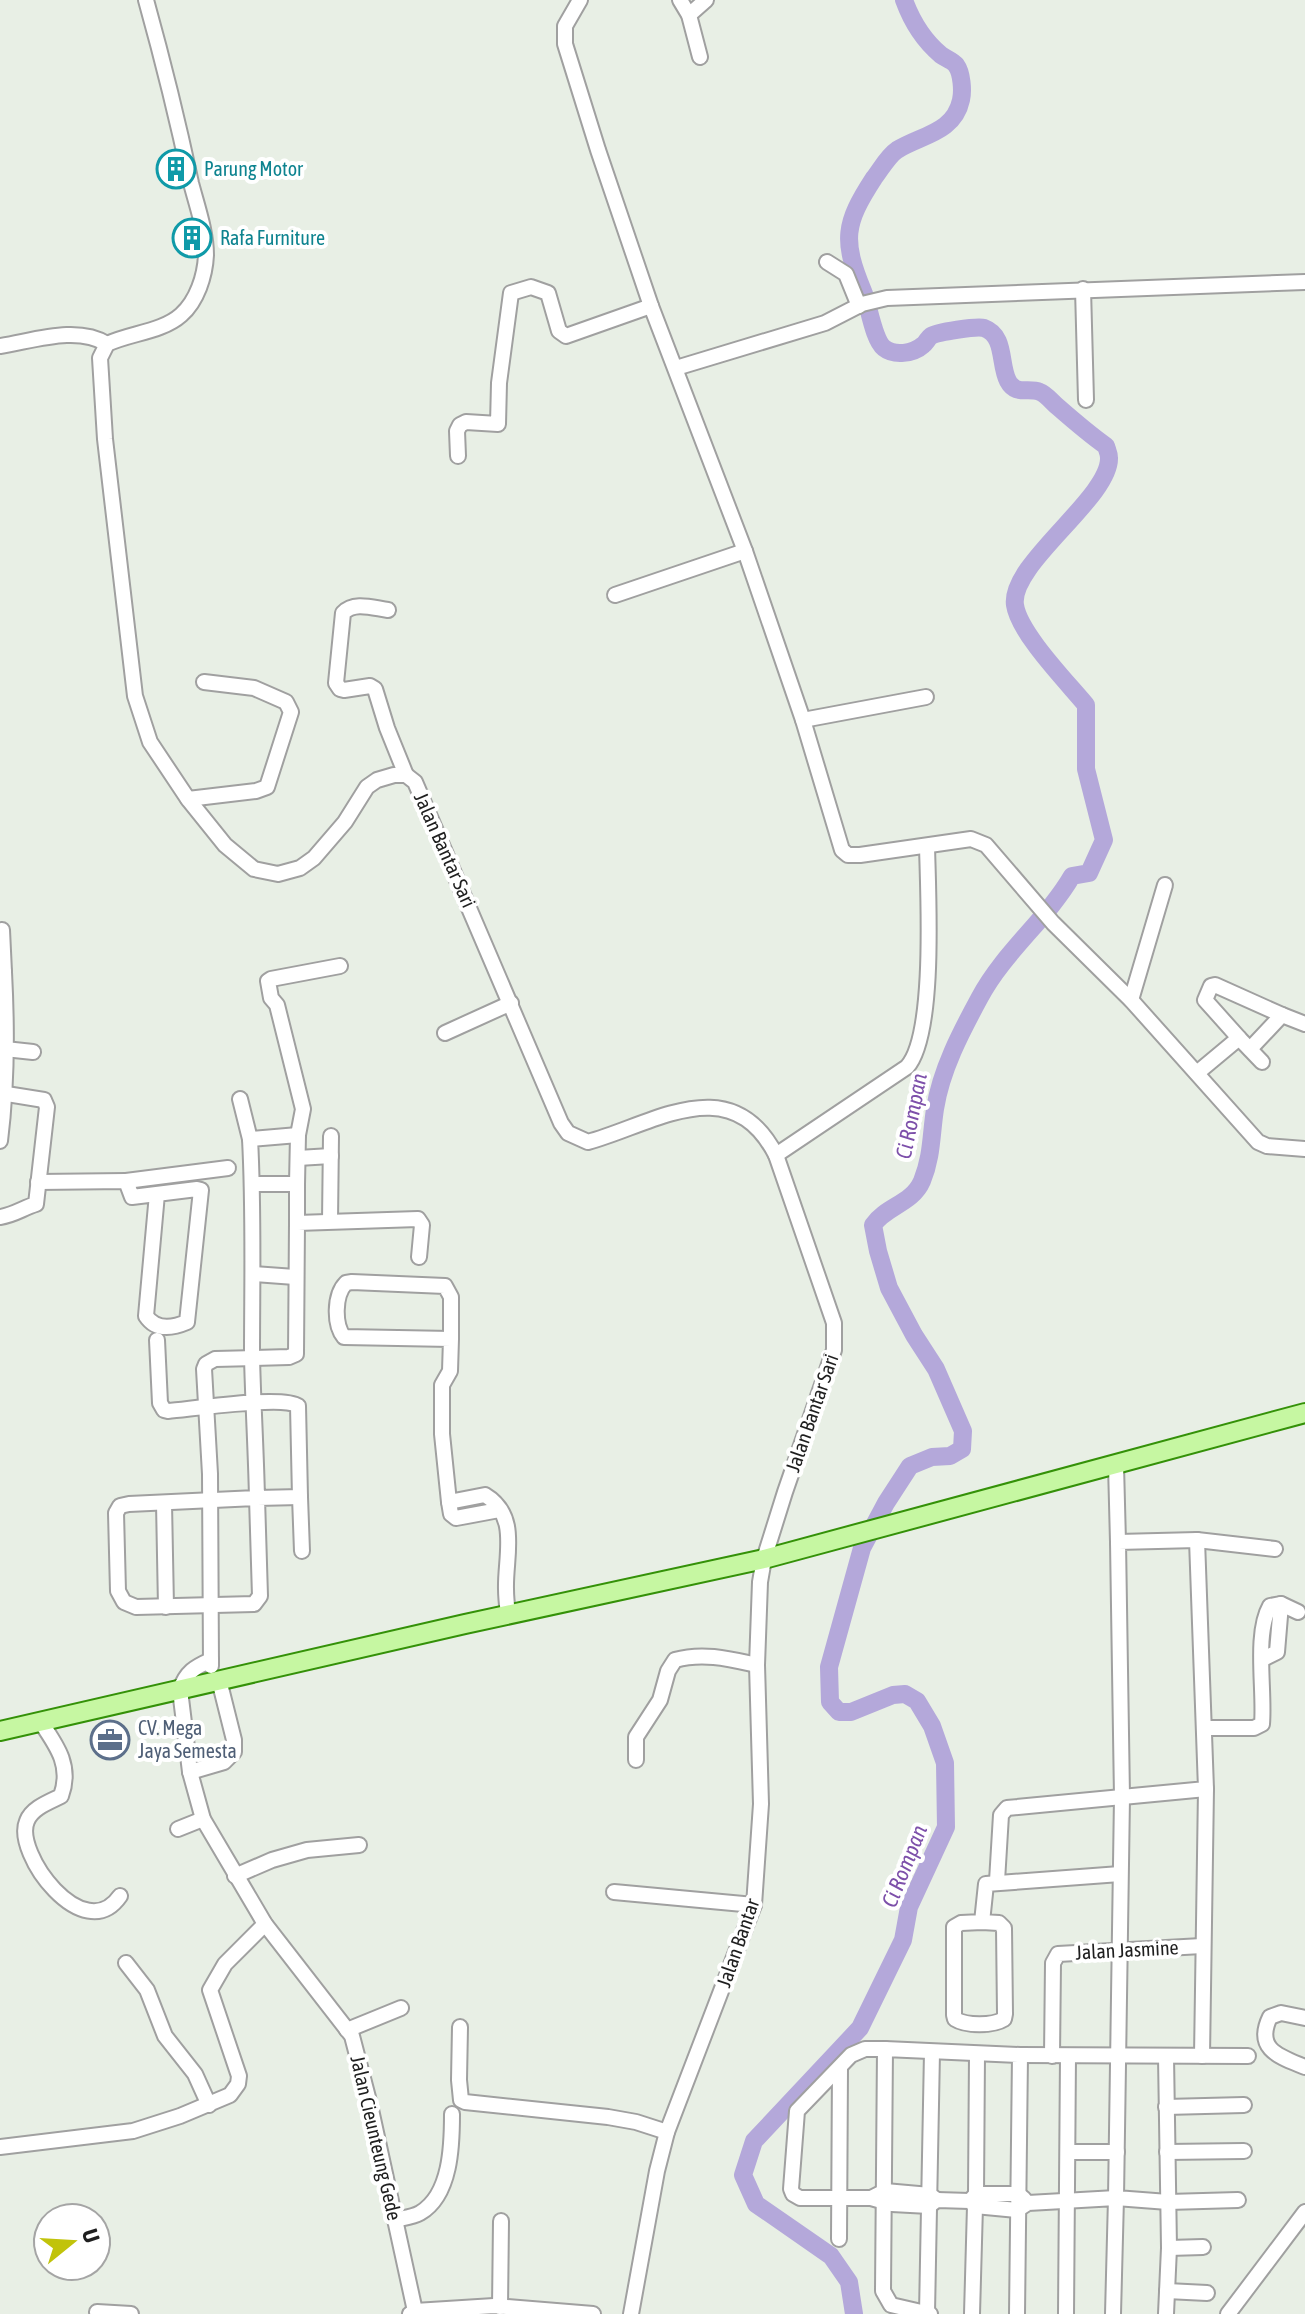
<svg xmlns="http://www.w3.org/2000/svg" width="1305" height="2314" font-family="'Asap Condensed',sans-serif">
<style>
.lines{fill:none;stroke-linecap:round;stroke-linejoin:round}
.river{stroke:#b4a8da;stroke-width:18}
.minor-casing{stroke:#a0a0a0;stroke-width:18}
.major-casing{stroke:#349108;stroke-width:22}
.minor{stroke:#fff;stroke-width:14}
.major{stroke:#c6f7a2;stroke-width:18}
.labels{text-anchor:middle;stroke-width:8;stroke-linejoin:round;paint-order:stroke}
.culture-label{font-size:20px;fill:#0d838f;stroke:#fff;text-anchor:start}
.street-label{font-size:20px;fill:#1f1f1f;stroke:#fff}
.service-label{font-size:20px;fill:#4e5e75;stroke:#fff;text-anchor:start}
.water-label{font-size:22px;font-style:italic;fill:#7d50aa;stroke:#fff}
</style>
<rect width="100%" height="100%" fill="#e8efe5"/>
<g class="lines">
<path class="river" d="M854,2314L849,2282L831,2256L756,2204L743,2175L754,2141L860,2028L903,1940L909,1907L946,1827L945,1763L932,1726L917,1701L905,1694L893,1695L851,1712H839L830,1702L829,1667L862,1548L886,1503L910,1466L932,1457L950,1456L962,1449L963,1431L936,1369L914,1335L889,1288L878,1251L873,1225C886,1206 912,1204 922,1181C932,1157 931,1135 935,1109C941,1070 961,1032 980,997C1004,952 1047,919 1072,876L1089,873L1104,840L1086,769V705C1067,682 1019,633 1015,605C1009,564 1110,498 1109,458C1109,453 1107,450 1106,446C1089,434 1074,421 1058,407C1053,403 1046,394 1040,392C1028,387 1016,396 1008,381C999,364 1006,336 984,328C977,326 937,332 931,336C928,338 926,343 923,345C913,354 894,356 884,348C873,339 869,305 863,291C842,240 844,224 874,178C881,169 888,156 897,150C921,135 954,133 961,100C963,91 962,73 956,65C953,61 945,58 941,55C923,40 912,22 904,0"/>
<g class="minor-casing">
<g id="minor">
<path d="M146,0C163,61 178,122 191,183C197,206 206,231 206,255C205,276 197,301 181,315C162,332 130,333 107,344L100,358L105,439L135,696L150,742L188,799L225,845L254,869L278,874L300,868L314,858L345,822L367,787L377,780L394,775H406L415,782L561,1123L568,1133L588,1142C654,1124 731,1068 776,1155L834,1323V1350L785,1492L764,1559L760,1582L757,1665L761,1804L754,1905L667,2132L657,2171L631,2314"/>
<path d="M580,0L565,26V44L598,150L651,306L745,551L803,720L842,850L848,855H860L971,839L986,845L1053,923L1131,1000L1258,1142L1267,1146L1305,1149"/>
<path d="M680,0L689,15L700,57"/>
<path d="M689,15L706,0"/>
<path d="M827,262L846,274L859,306"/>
<path d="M1083,289L1086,400"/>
<path d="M0,346C33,341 77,325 107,344"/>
<path d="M676,368L825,323L862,304L887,298L1305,282"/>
<path d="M458,456L457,431L460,425L466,422L498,424L499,383L511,293L531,287L548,293L559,331L566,336L651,306"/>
<path d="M615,595L745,551"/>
<path d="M388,610C373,608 354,601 343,613L336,683L340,689L344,690L370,686L375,689L387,728L406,775"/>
<path d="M803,720L926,697"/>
<path d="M188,799L256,791L267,787L291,712L286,702L254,688L204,682"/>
<path d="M2,930L4,972"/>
<path d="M0,971L4,972C7,1028 7,1085 0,1141"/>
<path d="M1131,1000L1165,885"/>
<path d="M445,1033L511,1003"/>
<path d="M1239,1038L1205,1000L1211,986L1215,985L1282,1015"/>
<path d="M5,1049L33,1052"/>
<path d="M1250,1049L1282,1015L1305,1024"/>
<path d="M1197,1073L1239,1038L1262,1062"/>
<path d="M0,1093L44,1100L47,1107L36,1204C23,1208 14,1215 0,1217"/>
<path d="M240,1099L250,1139"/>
<path d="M776,1155L907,1067C936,1035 928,893 927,846"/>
<path d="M298,1158L331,1156"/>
<path d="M126,1181L228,1168"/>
<path d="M38,1182L126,1181L132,1197L197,1189L201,1190L187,1322C173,1328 156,1331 146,1316L157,1194"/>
<path d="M253,1184H297V1223"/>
<path d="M297,1184L298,1135L303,1109L277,1005L271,998L268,981L271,979L340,966"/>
<path d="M330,1221L331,1136"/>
<path d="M253,1274L295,1277"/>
<path d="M451,1339V1297L445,1286L352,1282L346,1283C334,1295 334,1325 344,1337L451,1339L450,1371L442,1385V1434L449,1502L485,1495C520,1516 505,1556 506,1589C506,1597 507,1606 508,1614"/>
<path d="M157,1340L160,1403L164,1410L168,1411C192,1409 283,1395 298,1406L300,1497L257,1498L260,1596L254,1604L136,1607L124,1602L118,1591L116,1513L120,1506L129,1504L257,1498C256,1451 253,1403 252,1356C252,1284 254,1212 250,1139L298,1135"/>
<path d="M1116,1465L1118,1542"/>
<path d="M300,1497L302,1551"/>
<path d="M449,1502L451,1514L456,1518L499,1510"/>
<path d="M164,1503L166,1607"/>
<path d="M1263,1659L1277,1652L1281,1604"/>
<path d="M211,1660C195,1667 186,1672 180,1690L190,1772L203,1819L265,1924L352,2036L370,2105L415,2311"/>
<path d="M211,1666L210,1474L204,1369L206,1364L215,1359L289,1357L296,1354L297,1223L418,1219L422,1225L419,1257"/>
<path d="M40,1721C57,1746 72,1766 61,1796C49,1802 32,1808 27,1821C13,1853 84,1948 120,1896"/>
<path d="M1204,1728H1254L1262,1724C1265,1691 1254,1634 1270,1606L1281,1604L1298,1612"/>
<path d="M636,1760V1737L660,1700L668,1671L675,1660C703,1652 730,1659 757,1665"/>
<path d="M190,1772L224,1762L234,1752V1740L219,1680"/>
<path d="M178,1829L203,1819"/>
<path d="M235,1876L272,1860L307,1850L359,1845"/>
<path d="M997,1881L1001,1815L1007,1808L1206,1789L1197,1540"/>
<path d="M614,1892L754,1905"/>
<path d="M982,1922L999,1923L1004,1928L1005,2014L1004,2019C993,2026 966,2026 955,2019L954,2015V1927L961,1923L982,1922L986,1884L1120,1874"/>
<path d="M126,1963L147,1990L165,2036L195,2074L209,2105"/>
<path d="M1305,2018L1281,2013L1270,2017C1254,2050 1281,2057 1305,2067"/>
<path d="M460,2027L459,2080L461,2100L465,2102L608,2117L636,2122L667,2132"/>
<path d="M347,2030L401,2008"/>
<path d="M885,2049H865L851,2055L797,2111L791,2189L793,2194L800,2198H871L885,2191L930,2195L937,2200"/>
<path d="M1020,2055L1248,2056"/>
<path d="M1052,2056L1053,1963L1058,1954L1202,1946"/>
<path d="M1202,2056L1206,1789"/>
<path d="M1166,2107L1244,2105"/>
<path d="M0,2147L133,2131L180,2116L230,2095L238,2084L239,2076L210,1990L225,1964L265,1924"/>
<path d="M1068,2152H1117"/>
<path d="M1167,2152L1244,2151"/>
<path d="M976,2194L977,2054"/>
<path d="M871,2198L892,2204L929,2206L937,2200L970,2201L975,2206L1017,2210L1028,2203L1116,2198L1113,2314"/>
<path d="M1238,2200L1168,2202L1116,2198L1122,1797L1118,1542L1197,1540L1275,1549"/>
<path d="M970,2201L976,2194H1018L1024,2199"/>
<path d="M395,2220C403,2218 413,2217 420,2213C451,2195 452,2145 452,2114"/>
<path d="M839,2239L840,2068"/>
<path d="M1169,2248L1203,2247"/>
<path d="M1167,2291L1207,2293"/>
<path d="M500,2307L501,2221"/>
<path d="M97,2312L131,2314"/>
<path d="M927,2313L932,2052"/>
<path d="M410,2314L415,2311L494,2306L593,2314"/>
<path d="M930,2314L891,2305L883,2291L885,2049L1020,2055L1017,2314"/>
<path d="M972,2314L975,2206"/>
<path d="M1066,2314L1068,2056"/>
<path d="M1166,2314L1169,2248L1166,2056"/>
<path d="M1228,2314L1305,2212"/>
</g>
</g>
<g class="major-casing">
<path id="major" d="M0,1731L465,1624L764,1559L1305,1413"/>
</g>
<use href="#minor" class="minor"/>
<use href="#major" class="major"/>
</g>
<defs>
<g id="building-ring" transform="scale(2)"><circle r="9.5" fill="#fff" stroke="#0f9aa8" stroke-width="1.5"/><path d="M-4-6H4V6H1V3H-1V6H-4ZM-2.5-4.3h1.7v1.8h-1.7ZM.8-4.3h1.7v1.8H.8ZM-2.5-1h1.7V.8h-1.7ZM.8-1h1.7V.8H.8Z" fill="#0f9aa8"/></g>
<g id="office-ring" transform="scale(2)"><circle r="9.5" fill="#fff" stroke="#5c6f8a" stroke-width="1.5"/><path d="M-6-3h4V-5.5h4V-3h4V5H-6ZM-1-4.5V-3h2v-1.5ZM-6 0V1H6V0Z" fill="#5c6f8a"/></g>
</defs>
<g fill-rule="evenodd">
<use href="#building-ring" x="176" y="169"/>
<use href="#building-ring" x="192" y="238"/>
<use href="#office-ring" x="110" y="1740"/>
</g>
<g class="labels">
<g class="culture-label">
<text x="204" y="176">Parung Motor</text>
<text x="220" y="245">Rafa Furniture</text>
</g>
<g class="street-label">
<text transform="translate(445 850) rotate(66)" y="7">Jalan Bantar Sari</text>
<text transform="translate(812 1413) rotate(-71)" y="7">Jalan Bantar Sari</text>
<text transform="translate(738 1943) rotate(-71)" y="7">Jalan Bantar</text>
<text transform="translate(1127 1950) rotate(-3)" y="7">Jalan Jasmine</text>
<text transform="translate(376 2138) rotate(77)" y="7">Jalan Cieunteung Gede</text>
</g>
<g class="service-label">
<text x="138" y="1735">CV. Mega<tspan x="138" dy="23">Jaya Semesta</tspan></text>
</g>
<g class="water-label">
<text transform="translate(911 1116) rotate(-79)" y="8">Ci Rompan</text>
<text transform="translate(904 1866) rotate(-68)" y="8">Ci Rompan</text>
</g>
</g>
<g transform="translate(72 2242) rotate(72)"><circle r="38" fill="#ffffff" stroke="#a5a5a5" stroke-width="2"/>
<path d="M0-6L14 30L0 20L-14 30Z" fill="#c1c30b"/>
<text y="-12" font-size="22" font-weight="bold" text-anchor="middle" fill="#1f1f1f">U</text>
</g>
</svg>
